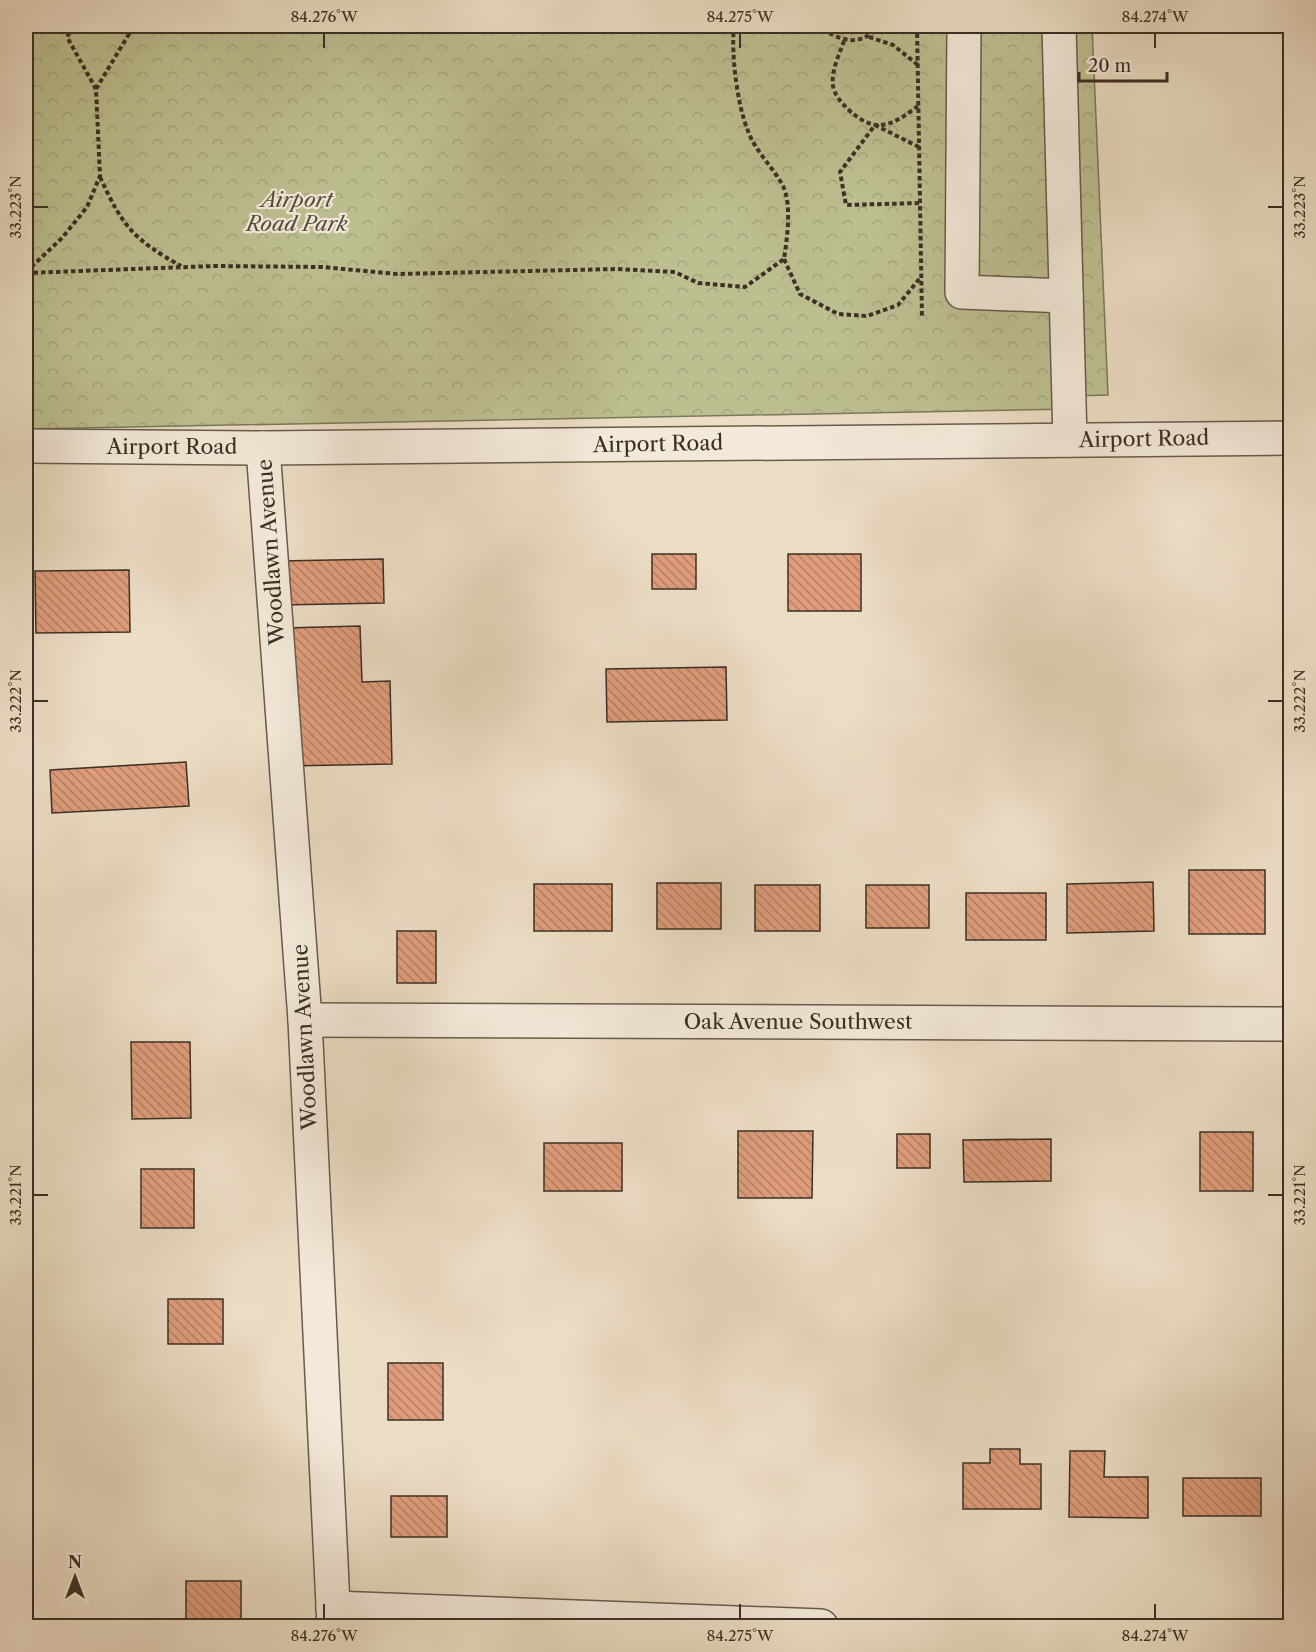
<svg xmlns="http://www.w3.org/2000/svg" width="1316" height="1652" font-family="'Libre Caslon Text',serif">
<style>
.park{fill:url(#park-crowns);stroke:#7c785b;stroke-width:1.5}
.building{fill:url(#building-back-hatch);stroke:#3b3025;stroke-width:1.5}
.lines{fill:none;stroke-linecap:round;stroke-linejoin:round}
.minor-casing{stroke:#675b4d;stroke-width:36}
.path{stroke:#3b3025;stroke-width:4;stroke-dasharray:4.5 3;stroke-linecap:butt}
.minor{stroke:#f3e9d9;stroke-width:33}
.ticks{fill:none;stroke:#3b3025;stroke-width:2}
.labels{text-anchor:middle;stroke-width:4.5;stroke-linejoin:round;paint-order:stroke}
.park-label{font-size:21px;font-style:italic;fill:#554d3b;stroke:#f3e9d9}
.street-label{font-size:21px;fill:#3b3025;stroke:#f3e9d9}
.neatline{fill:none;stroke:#3b3025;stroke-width:2}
.ticks-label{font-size:15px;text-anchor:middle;fill:#3b3025}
</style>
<defs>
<pattern id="park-crowns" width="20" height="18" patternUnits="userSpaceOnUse" patternTransform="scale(1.5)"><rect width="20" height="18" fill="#bdbf91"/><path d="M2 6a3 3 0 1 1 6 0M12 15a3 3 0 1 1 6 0" fill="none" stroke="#a3a47d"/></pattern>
<pattern id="building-back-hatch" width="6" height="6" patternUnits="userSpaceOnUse" patternTransform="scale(1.5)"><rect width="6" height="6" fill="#e09d7b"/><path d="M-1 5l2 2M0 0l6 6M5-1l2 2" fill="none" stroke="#b78065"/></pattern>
</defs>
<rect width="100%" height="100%" fill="#ecddc5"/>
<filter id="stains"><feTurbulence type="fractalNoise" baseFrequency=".00333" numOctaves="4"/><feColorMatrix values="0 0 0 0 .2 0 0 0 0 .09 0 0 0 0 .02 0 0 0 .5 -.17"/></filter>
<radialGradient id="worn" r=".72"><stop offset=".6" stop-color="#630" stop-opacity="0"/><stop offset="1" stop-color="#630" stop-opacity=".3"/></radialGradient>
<path class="park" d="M26,26H1092L1108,395L1071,396L1070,409L26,429Z"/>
<g class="building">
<rect x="652" y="554" width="44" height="35"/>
<rect x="788" y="554" width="73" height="57"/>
<path d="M383,559L384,603L281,605V561Z"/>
<path d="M129,570L130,632L36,633L35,571Z"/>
<path d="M360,626L362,682L390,681L392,764L289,766L285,628Z"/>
<path d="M726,667L727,720L607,722L606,669Z"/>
<path d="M186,762L189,806L52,813L50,770Z"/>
<rect x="1189" y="870" width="76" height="64"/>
<path d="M1153,882L1154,931L1067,933V884Z"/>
<rect x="657" y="883" width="64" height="46"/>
<rect x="534" y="884" width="78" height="47"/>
<rect x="755" y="885" width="65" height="46"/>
<rect x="866" y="885" width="63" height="43"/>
<rect x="966" y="893" width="80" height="47"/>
<rect x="397" y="931" width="39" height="52"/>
<path d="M131,1042H190L191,1118L132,1119Z"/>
<path d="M738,1131H813L812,1198H738Z"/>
<rect x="1200" y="1132" width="53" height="59"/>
<rect x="897" y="1134" width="33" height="34"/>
<path d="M1051,1139V1181L964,1182L963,1140Z"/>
<rect x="544" y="1143" width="78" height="48"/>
<rect x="141" y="1169" width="53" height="59"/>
<rect x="168" y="1299" width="55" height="45"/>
<rect x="388" y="1363" width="55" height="57"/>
<path d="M990,1449H1020V1464H1041V1509H963V1463H990Z"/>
<path d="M1070,1451H1105L1104,1477H1148V1518L1069,1517Z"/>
<rect x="1183" y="1478" width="78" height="38"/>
<rect x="391" y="1496" width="56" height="41"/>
<rect x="186" y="1581" width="55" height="45"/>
</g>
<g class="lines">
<g class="minor-casing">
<g id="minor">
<path d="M964,26L962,292L1066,296"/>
<path d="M1059,26L1070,440"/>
<path d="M26,446L263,448L1290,438"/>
<path d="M263,448L305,1020L334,1626"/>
<path d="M305,1020L1290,1024"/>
<path d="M333,1608L821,1626"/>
</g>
</g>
<g class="path">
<path d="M816,26C840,39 857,50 879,26"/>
<path d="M917,26L922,318"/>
<path d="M869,37L893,45L918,65"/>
<path d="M844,41C839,55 831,71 833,86C835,101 861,124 876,125C892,126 906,115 918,106"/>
<path d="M96,89L129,34L124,26"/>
<path d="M919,147L875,125L840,172L846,205L920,203"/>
<path d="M100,177C123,227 133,239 181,266"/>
<path d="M784,259L800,294L838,314L867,316L898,305L921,277"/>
<path d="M26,272L62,238L87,207L100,176L96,89L67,37L73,26"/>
<path d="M26,273L214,266L322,267L397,274L616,269L675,272L698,283L745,287L784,259C787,239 792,205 783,186C773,167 755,151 748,131C737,104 731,54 734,26"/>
</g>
<use href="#minor" class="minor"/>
</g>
<path class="ticks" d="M324,33V48M740,33V48M1155,33V48M33,207H48M1268,207H1283M33,701H48M1268,701H1283M33,1195H48M1268,1195H1283M324,1604V1619M740,1604V1619M1155,1604V1619"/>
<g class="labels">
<g class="park-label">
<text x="297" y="207">Airport<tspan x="297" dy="24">Road Park</tspan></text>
</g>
<g class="street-label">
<text transform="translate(1144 439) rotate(-1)" y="7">Airport Road</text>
<text transform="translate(658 444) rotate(-1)" y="7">Airport Road</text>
<text x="172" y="454">Airport Road</text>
<text transform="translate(271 552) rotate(-94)" y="7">Woodlawn Avenue</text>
<text x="798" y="1029">Oak Avenue Southwest</text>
<text transform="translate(305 1037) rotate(-93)" y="7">Woodlawn Avenue</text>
</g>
</g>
<rect width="1316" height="1652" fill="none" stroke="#ecddc5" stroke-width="66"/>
<g transform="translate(75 1577)" stroke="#f3e9d9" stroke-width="4.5" paint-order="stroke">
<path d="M0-4.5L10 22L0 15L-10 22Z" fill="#3b3025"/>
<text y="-9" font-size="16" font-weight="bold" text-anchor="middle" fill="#3b3025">N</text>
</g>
<path d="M1079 72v9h88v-9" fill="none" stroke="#3b3025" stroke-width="3"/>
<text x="1088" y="72" font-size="18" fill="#3b3025" stroke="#f3e9d9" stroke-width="4.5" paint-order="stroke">20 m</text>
<rect x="33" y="33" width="1250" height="1586" class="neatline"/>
<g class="ticks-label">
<text x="324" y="22">84.276°W</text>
<text x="740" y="22">84.275°W</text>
<text x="1155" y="22">84.274°W</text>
<text transform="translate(16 207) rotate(-90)" y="5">33.223°N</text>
<text transform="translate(1300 207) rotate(-90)" y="5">33.223°N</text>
<text transform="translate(16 701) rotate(-90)" y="5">33.222°N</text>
<text transform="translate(1300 701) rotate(-90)" y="5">33.222°N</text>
<text transform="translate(16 1195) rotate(-90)" y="5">33.221°N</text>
<text transform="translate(1300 1195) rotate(-90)" y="5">33.221°N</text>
<text x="324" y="1641">84.276°W</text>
<text x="740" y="1641">84.275°W</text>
<text x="1155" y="1641">84.274°W</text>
</g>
<rect width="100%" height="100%" filter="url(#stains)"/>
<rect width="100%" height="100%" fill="url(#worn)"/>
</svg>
